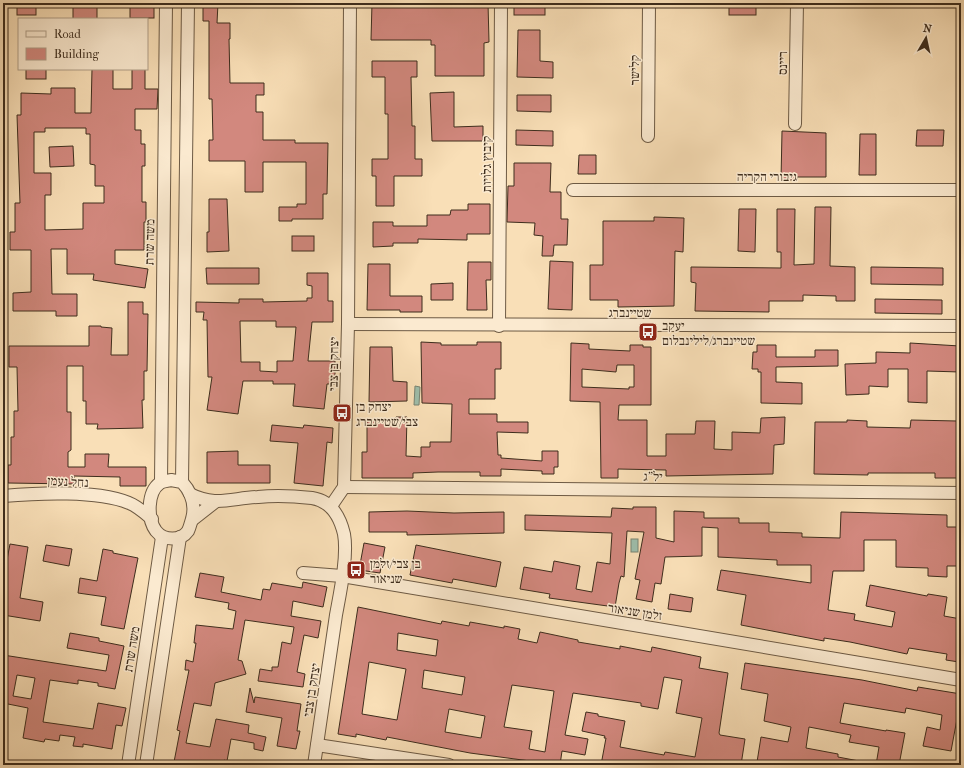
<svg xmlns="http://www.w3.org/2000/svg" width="964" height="768" font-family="'IM FELL French Canon','Frank Ruhl Libre',serif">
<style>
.water{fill:#9ebdaa;stroke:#788372}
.building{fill:#d2887e;stroke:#3e2d1d;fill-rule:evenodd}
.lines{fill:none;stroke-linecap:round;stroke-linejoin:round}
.minor-casing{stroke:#6d5a44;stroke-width:14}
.minor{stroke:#fbead0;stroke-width:12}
.labels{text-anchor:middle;stroke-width:3;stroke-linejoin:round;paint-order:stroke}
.street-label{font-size:13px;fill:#3e2d1d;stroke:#fbead0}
.poi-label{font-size:13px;fill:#3e2d1d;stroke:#fbead0;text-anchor:start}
</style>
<rect width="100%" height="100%" fill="#f9dfb7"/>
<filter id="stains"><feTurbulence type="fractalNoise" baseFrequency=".005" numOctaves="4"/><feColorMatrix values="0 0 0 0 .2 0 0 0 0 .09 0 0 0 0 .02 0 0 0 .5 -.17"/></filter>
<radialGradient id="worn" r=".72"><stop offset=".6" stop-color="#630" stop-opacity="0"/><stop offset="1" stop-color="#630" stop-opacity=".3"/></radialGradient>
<g class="water">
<path d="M415,386L420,387L419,405H414Z"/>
<rect x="631" y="539" width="7" height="13"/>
</g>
<g class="building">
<rect x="17" y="3" width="19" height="12"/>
<rect x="130" y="3" width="24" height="15"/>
<path d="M209,3H218L217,23H230V39H229L230,83H264V95H256V112H263V140H295V143H328L327,194H323V219H292V221H279V207H297V204H306V162H263V192H245V161H209V140H213L212,99H209V21H203V7H208Z"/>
<path d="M372,3H488L489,42L484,43V76H435V45H431V40H371Z"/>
<rect x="514" y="3" width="31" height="12"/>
<rect x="729" y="3" width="27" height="12"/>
<rect x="73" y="6" width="24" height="13"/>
<path d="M518,30H540V61L553,62V78L517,77Z"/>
<path d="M372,61H417V77H411L412,126H415V159H422V176H394V206H376V176H372V159H388V114H385V77H372Z"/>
<rect x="26" y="69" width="20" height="10"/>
<path d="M92,69H113V89H132V69H145V89H158L157,109H135V130H141V144H145V166H142V202H146V222H144V250H115V264L148,269L145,288L93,280L94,274H67V249H51L52,294H77V316H56V311H13V293L31,292V250H10V232H15V203H20L17,115H21V93L51,94V88H75V113H91ZM45,128H86V134H90V164L95,165V186H104V203H83V229L45,230V195H51V173H34V132H45Z"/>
<path d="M454,92V127L483,126V141H432L430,93Z"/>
<path d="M517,95H551V112L517,111Z"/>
<path d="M516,130L553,131V146L516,145Z"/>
<path d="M917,130H944L943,146H916Z"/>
<path d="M782,131L826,133V177H797V180H781Z"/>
<path d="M860,134H876V175H859Z"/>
<path d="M73,146L74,166L50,167L49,147Z"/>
<path d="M579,155H596V174H578Z"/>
<path d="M514,163H551L550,192H561V219H568L567,245H554L553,256H542L543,236L534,235L535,223L507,222L508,186H514Z"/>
<path d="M209,199H227L229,251L207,252V232H209Z"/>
<path d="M468,204H490V234H467V240L418,239V243H393V246L373,247V222H393V226H427V215H450L451,210H468Z"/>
<path d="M815,207H831L830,266L855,267V301H836V296L803,295V301H769V312L695,311L696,283L691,282V267L781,268V252H777V209H795L794,265L814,264Z"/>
<path d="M739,209H756L755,252L738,251Z"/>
<path d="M654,217L684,218L683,252L675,251L674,306L618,307V300H590V265H603V221H654Z"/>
<rect x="292" y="236" width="22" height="15"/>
<path d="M550,261L573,262L572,310L548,309Z"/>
<path d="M468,262H491V280H486L487,310H467Z"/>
<path d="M368,264H390V296H422V312H400V310H367Z"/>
<path d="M871,267L943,268V285L871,284Z"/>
<path d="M206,268H259V284H207Z"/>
<path d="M307,273H328V301H333V322H312L308,361H335V384H327L324,409L293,406L295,384H273V381H243L238,414L207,410L212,377H208L207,320H203L204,312H196V302L239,303V299H263V302L307,301V298H312V286L307,285ZM240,321H276V327H296L293,361H277V372L260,371V362H241Z"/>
<path d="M453,283V300H431V284Z"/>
<path d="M875,299L942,300V314L875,313Z"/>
<path d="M128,302H143V314H148L147,371H144V400H142L143,428L97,429L98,424H86V401H83V366H67V412H71V450L68,452V467H85V454H109L108,467H146V486H120V477L74,476V484L8,483V465H11V437H14V411H18L17,367H9V346H89V326H101V327L112,328L111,355H128Z"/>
<path d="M421,342L441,343V345H477V342H501V369H495V399H469V414H497V422H528V433L497,432L498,455H501V458L542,461V451H558V467H554V474H542V471L501,469V476H480V472H438L413,473V478H362V452H367V421L396,420V417H407L406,456L421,457V447H430V442H451L452,404L422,403Z"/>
<path d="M571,343L589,344V349L630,351V345H643V347H651V405H619L618,420H647V456H666V434H695L696,421H715L714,449L732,450V432L760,433L761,418L785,417L784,444L774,445L773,474L666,476V470L618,469V478H601L600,402L570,401ZM617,365H634V387H629V389L582,387V369L616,372Z"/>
<path d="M910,343L960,346V372L927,371V403L908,402V369H888V387L869,386V394L846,395L845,364L876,363V352L910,353Z"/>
<path d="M757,345H776V357H815V350H838V366L776,367V382L802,383V404L761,403V372H758V369H752L753,352H757Z"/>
<path d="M370,347H392L393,381L407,382V401L369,402Z"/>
<path d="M847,420L867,421V427L910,428L911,420L957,421V478H935V473H868V475L814,474L815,422H847Z"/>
<path d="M272,425L303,428L304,425L333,428L332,443L327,442L323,486L294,483L298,443L270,441Z"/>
<path d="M238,451V465H270V483H207V452Z"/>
<path d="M633,507H656V538L674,542V511L704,512V518H739V523H769V532L802,533V537L840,538L841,512L947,515V527H961V566H947V577L928,576V568L896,567V540H864V571H833L828,610L855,614L854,620L892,627L895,612L866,606L870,585L927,596L928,594L947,597L944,616L961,619V651L959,662L946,660L947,654L909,648L907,654L850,642L824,638V641L741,625L746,595L717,590L721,570L811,583V565H777V560L718,557V528L702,527V556L665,557L661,584L655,583L652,602L636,599L640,580L635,579L644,532L627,531L624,577L621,576L619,583L615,607L549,598L550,594L520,589L524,567L552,572L554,561L580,566L576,589L592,592L597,562L610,564L612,533L525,530V515L611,517L612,508L633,509Z"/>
<path d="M407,511L454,513L504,512V533L407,535V532H369V512Z"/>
<path d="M364,543L385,547L380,573L359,570Z"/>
<path d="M10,544L28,547L20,598L43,602L40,621L3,615V569L4,564L6,565Z"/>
<path d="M46,545L72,549L69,566L43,561Z"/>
<path d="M416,545L501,562L496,587L453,579L452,583L410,575Z"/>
<path d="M103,549L113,551V553L138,558L124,629L101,625L106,597L78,593L80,578L97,581Z"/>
<path d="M200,573L224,577L221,592L261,600L263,589L270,590L272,583L302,588L303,582L327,587L323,607L293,601L291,616L321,621L318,638L304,635L297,672L305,674L303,687L258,681L260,669L272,671V667H278L282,642L291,644L294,627L245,620L238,660L242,661L246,674L215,683L211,706L194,703L186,743L210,747L216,719L249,725L248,733L266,737L263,751L254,749V743L231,739L227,761L224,760L223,765H194L174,762L180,731L177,730L189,670H185L186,660L193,662L196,643H194L196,625L233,629L236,611L228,609L229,603L195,597Z"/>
<path d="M670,594L693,598L691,612L668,609Z"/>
<path d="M358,607L441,624L442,621L469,626L470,622L504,628V626L520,629L518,639L537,643L540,632L578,640V642L620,649V646L651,652L652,647L701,657L699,668L728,673L719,733L720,735L745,739L741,765L716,762V765H601L606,738H604L605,736L582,731L586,712L598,714V716L625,721L620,747L664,755L665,752L695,757L702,718L676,713L682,680L664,677L658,709L641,706V703L573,693L565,735L588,739L585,755L562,751L560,765L470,753L387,737L386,740L356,734V737L338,734ZM398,633L438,640L436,656L397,650ZM369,662L406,669L397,720L362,714ZM424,670L465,677L462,695L422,688ZM512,685L554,691L545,752L529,749L532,731L504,727ZM449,709L485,716L481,738L445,732Z"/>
<path d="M70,633L99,638V641L124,646L115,689L98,686V683L78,680V684L50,680L43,722L93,729L98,703L126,708L122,726L116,725L112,749L83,744V747L73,746L75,737L60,735L59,741L45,739L44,742L23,738L28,708L3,703V655L106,671L109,655L67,648ZM17,675L35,678L31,699L13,696Z"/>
<path d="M745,663L862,680L917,691L918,687L961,694V715L960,720L957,719L951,751L923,746L927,727L940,730L942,715L906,708L905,713L844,703L840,723L886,731V730L905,733L899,765H876L879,747L849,742L851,735L809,727L806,748L838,754V757L859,761L858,765H773L757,762L761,737L788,742L791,727L764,721L768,694L741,689Z"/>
<path d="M250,688L254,703L255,697L301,704L297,731H300L296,749L277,746L282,718L246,712Z"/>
</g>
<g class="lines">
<g class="minor-casing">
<g id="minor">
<path d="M795,124L797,3"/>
<path d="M648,136L649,3"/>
<path d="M573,190H961"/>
<path d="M348,324L961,326"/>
<path d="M499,326L501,3"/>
<path d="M171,480L182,482C191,492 196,505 192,519C191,522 190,527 188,531C181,541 164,541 156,531C147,519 147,492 160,483C163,481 168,481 171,480Z"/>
<path d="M161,482L166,3"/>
<path d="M182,482L188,3"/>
<path d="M344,487L961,493"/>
<path d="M190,494C215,507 232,498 258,497C276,495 294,496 312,498C331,501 340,517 344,534C348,556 340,593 336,615C329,665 321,715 314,765"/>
<path d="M3,496C37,493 98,490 129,503C137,506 145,513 152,519"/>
<path d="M331,506L344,487L348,324L350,3"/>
<path d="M192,520L215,502"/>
<path d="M303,573L342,576L961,680"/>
<path d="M317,745L449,765"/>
<path d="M128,765L162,537"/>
<path d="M146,765L180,537"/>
</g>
</g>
<use href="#minor" class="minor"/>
</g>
<defs>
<g id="bus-square" transform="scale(1)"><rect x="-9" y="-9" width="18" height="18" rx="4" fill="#8f2418" stroke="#fbead0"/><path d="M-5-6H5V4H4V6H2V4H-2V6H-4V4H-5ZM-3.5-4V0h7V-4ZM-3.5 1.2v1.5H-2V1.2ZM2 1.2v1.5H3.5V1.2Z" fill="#fff"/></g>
</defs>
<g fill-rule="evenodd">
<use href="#bus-square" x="648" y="332"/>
<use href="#bus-square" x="342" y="413"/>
<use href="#bus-square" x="356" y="570"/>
</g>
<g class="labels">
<g class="street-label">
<text transform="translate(782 63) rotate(-89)" y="5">ריינס</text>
<text transform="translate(634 70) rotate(-90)" y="5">קלישר</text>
<text transform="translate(486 164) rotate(-90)" y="5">קיבוץ גלויות</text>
<text x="767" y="181">גיבורי הקריה</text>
<text transform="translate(149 242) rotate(-89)" y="5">משה שרת</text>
<text x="630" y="317">שטיינברג</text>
<text transform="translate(333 364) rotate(-89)" y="5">יצחק בן צבי</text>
<text transform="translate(653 476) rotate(1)" y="5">יל"ג</text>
<text transform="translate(68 481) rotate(3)" y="5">נחל נעמן</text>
<text transform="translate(635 611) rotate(9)" y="5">זלמן שניאור</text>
<text transform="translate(131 649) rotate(-81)" y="5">משה שרת</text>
<text transform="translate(311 690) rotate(-81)" y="5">יצחק בן צבי</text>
</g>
<g class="poi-label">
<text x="662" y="330">יעקב<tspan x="662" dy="15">שטיינברג/לילינבלום</tspan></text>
<text x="356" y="411">יצחק בן<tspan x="356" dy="15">צבי/שטיינברג</tspan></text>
<text x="370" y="568">בן צבי/זלמן<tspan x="370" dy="15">שניאור</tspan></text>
</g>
</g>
<rect width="964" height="768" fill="none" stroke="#f9dfb7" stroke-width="16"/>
<rect x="4" y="4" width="956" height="760" fill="none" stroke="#3e2d1d" stroke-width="2"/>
<rect x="8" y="8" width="948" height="752" fill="none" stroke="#3e2d1d"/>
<rect x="18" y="18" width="130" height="52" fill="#fbead0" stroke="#af9e88"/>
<rect x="26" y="31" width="20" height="6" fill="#fbead0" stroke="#af9e88"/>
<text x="54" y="38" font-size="12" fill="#3e2d1d">Road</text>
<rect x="26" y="48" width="20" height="12" fill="#d2887e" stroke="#af9e88"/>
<text x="54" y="58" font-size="12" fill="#3e2d1d">Building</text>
<g transform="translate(926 38) rotate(9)" stroke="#fbead0" stroke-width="3" paint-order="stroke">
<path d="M0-3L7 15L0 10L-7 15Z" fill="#3e2d1d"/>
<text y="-6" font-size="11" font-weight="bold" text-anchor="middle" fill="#3e2d1d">N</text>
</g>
<rect width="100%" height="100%" filter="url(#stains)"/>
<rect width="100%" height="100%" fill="url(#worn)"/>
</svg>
